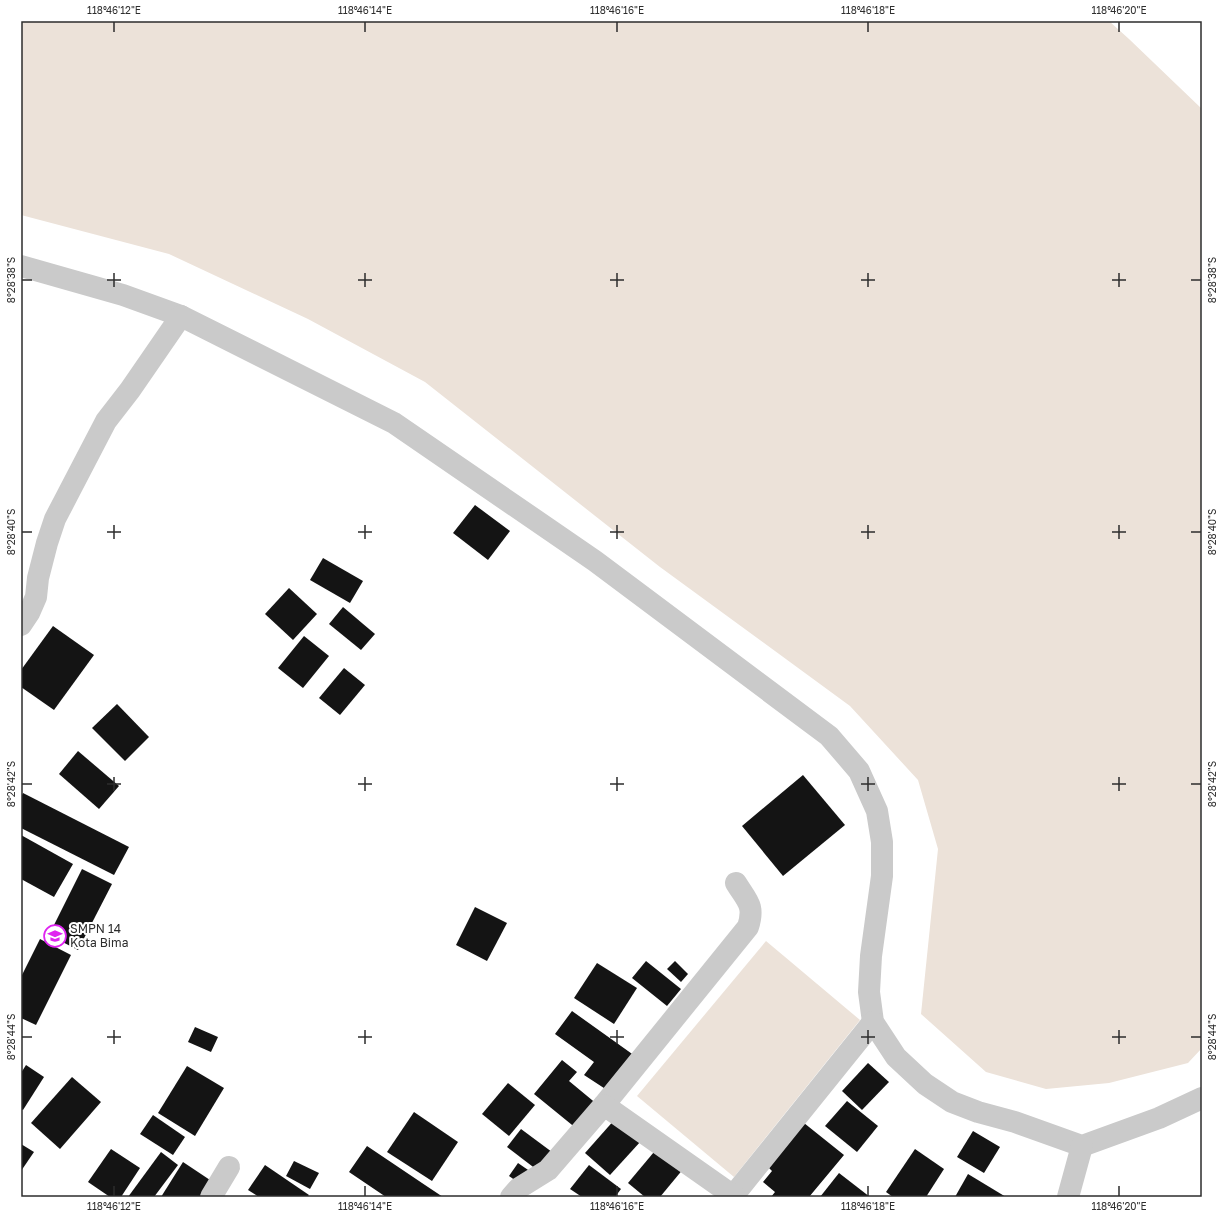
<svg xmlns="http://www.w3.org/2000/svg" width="1223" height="1218" font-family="'Golos Text',sans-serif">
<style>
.green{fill:#ece2d9}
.building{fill:#141414}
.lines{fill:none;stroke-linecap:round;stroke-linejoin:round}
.minor{stroke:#cacaca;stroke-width:22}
.ticks{fill:none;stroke:#2d2d2d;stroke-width:1.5}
.labels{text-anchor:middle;stroke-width:4;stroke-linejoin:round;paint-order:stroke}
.poi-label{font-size:12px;fill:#2d2d2d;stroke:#fff;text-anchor:start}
.neatline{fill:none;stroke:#2d2d2d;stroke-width:1.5}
.ticks-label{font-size:10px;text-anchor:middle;fill:#2d2d2d}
</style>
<rect width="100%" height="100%" fill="#fff"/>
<g class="green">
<path d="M21,21H1109L1129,39L1202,109V1048L1188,1063L1109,1083L1046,1089L986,1072L921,1014L938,849L918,780L850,706L660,567L425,382L308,319L169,254L21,215Z"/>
<path d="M766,941L860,1020L734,1177L637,1096Z"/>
</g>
<g class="building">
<path d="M475,505L510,531L488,560L453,533Z"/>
<path d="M323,558L363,581L350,603L310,580Z"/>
<path d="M289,588L317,614L293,640L265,614Z"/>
<path d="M343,607L375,634L361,650L329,624Z"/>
<path d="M53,626L94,655L54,710L21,687V670Z"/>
<path d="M304,636L329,656L303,688L278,668Z"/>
<path d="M344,668L365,685L340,715L319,698Z"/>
<path d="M117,704L149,737L125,761L92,728Z"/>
<path d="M78,751L119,786L99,809L59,774Z"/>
<path d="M803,775L845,825L783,876L742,826Z"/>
<path d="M23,793L129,847L114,875L21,828V797Z"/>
<path d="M21,835L73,864L54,897L21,879Z"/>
<path d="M82,869L112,884L78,950L49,935Z"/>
<path d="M475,907L507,923L487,961L456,945Z"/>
<path d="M40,939L71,955L36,1025L21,1018V977Z"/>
<path d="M646,961L681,989L667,1006L632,978Z"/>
<path d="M675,961L688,974L681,982L667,969Z"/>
<path d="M597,963L637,988L614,1024L574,998Z"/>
<path d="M572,1011L635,1056L610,1092L584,1075L594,1062L555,1034Z"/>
<path d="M195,1027L218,1037L211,1052L188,1042Z"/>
<path d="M562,1060L577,1072L569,1081L598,1105L577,1129L534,1094Z"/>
<path d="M868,1063L889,1082L862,1110L842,1091Z"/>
<path d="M26,1065L44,1077L23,1110L21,1109V1073Z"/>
<path d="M187,1066L224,1088L195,1136L158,1113Z"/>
<path d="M72,1077L101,1102L60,1149L31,1123Z"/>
<path d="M508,1083L535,1105L509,1136L482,1114Z"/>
<path d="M847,1101L878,1126L857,1152L825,1126Z"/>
<path d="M414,1112L458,1142L432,1181L387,1152Z"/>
<path d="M153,1115L185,1137L173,1155L140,1134Z"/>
<path d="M616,1118L641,1141L610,1175L585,1153Z"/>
<path d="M804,1123L844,1155L809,1197H771L775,1192L763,1182L772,1171L768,1167Z"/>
<path d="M521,1129L556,1155L541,1173L507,1147Z"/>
<path d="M973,1131L1000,1147L984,1173L957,1157Z"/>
<path d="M21,1144L34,1152L21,1171Z"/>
<path d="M367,1146L422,1183L443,1197H386L349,1172Z"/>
<path d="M659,1146L684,1168L660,1197H645L628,1183Z"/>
<path d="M111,1149L140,1168L121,1197H110L88,1182Z"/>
<path d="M915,1149L944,1169L926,1197H893L886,1192Z"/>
<path d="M161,1152L178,1165L154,1197H128Z"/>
<path d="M294,1161L319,1173L310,1189L286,1176Z"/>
<path d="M183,1162L216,1184L208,1197H161Z"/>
<path d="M518,1163L531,1172L522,1185L509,1176Z"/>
<path d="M265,1165L309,1195L307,1197H259L248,1190Z"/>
<path d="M589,1165L621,1189L615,1197H582L570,1189Z"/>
<path d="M839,1173L870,1197H820Z"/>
<path d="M968,1174L1006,1197H955Z"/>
</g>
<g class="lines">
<g class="minor">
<path d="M21,266L123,295L181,316L394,423L595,561L829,736L859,771L877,811L882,842V876L871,956L869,992L873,1022L896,1057L925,1084L952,1102L978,1112L1015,1122L1082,1146L1159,1118L1202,1098"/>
<path d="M21,625L29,613L36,597L38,578L47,543L55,519L68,494L106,421L130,390L181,316"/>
<path d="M604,1105L748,927C755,905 747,901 736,883"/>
<path d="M733,1196L873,1022"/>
<path d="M211,1197L229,1167"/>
<path d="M511,1197L519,1188L548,1170L604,1105L735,1197"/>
<path d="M1068,1197L1082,1146"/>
</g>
</g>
<path class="ticks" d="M114,22V32M365,22V32M617,22V32M868,22V32M1119,22V32M114,273V287M365,273V287M617,273V287M868,273V287M1119,273V287M22,280H32M107,280H121M358,280H372M610,280H624M861,280H875M1112,280H1126M1191,280H1201M114,525V539M365,525V539M617,525V539M868,525V539M1119,525V539M22,532H32M107,532H121M358,532H372M610,532H624M861,532H875M1112,532H1126M1191,532H1201M114,777V791M365,777V791M617,777V791M868,777V791M1119,777V791M22,784H32M107,784H121M358,784H372M610,784H624M861,784H875M1112,784H1126M1191,784H1201M114,1030V1044M365,1030V1044M617,1030V1044M868,1030V1044M1119,1030V1044M22,1037H32M107,1037H121M358,1037H372M610,1037H624M861,1037H875M1112,1037H1126M1191,1037H1201M114,1186V1196M365,1186V1196M617,1186V1196M868,1186V1196M1119,1186V1196"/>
<defs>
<g id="school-ring" transform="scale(1.15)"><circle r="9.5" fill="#fff" stroke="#df23f0" stroke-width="1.5"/><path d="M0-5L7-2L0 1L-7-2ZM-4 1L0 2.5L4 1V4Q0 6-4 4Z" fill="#df23f0"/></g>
</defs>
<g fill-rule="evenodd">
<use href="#school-ring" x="55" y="936"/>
</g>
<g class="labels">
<g class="poi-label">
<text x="70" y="933">SMPN 14<tspan x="70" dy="14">Kota Bima</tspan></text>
</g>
</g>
<rect width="1223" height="1218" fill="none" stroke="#ffffff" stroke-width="44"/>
<rect x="22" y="22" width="1179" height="1174" class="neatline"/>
<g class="ticks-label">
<text x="114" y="14">118°46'12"E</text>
<text x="365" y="14">118°46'14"E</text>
<text x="617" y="14">118°46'16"E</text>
<text x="868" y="14">118°46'18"E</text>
<text x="1119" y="14">118°46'20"E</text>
<text transform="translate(11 280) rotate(-90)" y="4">8°28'38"S</text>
<text transform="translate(1212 280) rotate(-90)" y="4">8°28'38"S</text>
<text transform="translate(11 532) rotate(-90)" y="4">8°28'40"S</text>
<text transform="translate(1212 532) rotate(-90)" y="4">8°28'40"S</text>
<text transform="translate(11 784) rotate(-90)" y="4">8°28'42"S</text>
<text transform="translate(1212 784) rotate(-90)" y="4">8°28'42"S</text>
<text transform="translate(11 1037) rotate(-90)" y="4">8°28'44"S</text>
<text transform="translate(1212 1037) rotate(-90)" y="4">8°28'44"S</text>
<text x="114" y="1210">118°46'12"E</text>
<text x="365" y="1210">118°46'14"E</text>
<text x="617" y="1210">118°46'16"E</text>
<text x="868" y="1210">118°46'18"E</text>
<text x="1119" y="1210">118°46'20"E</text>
</g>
</svg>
